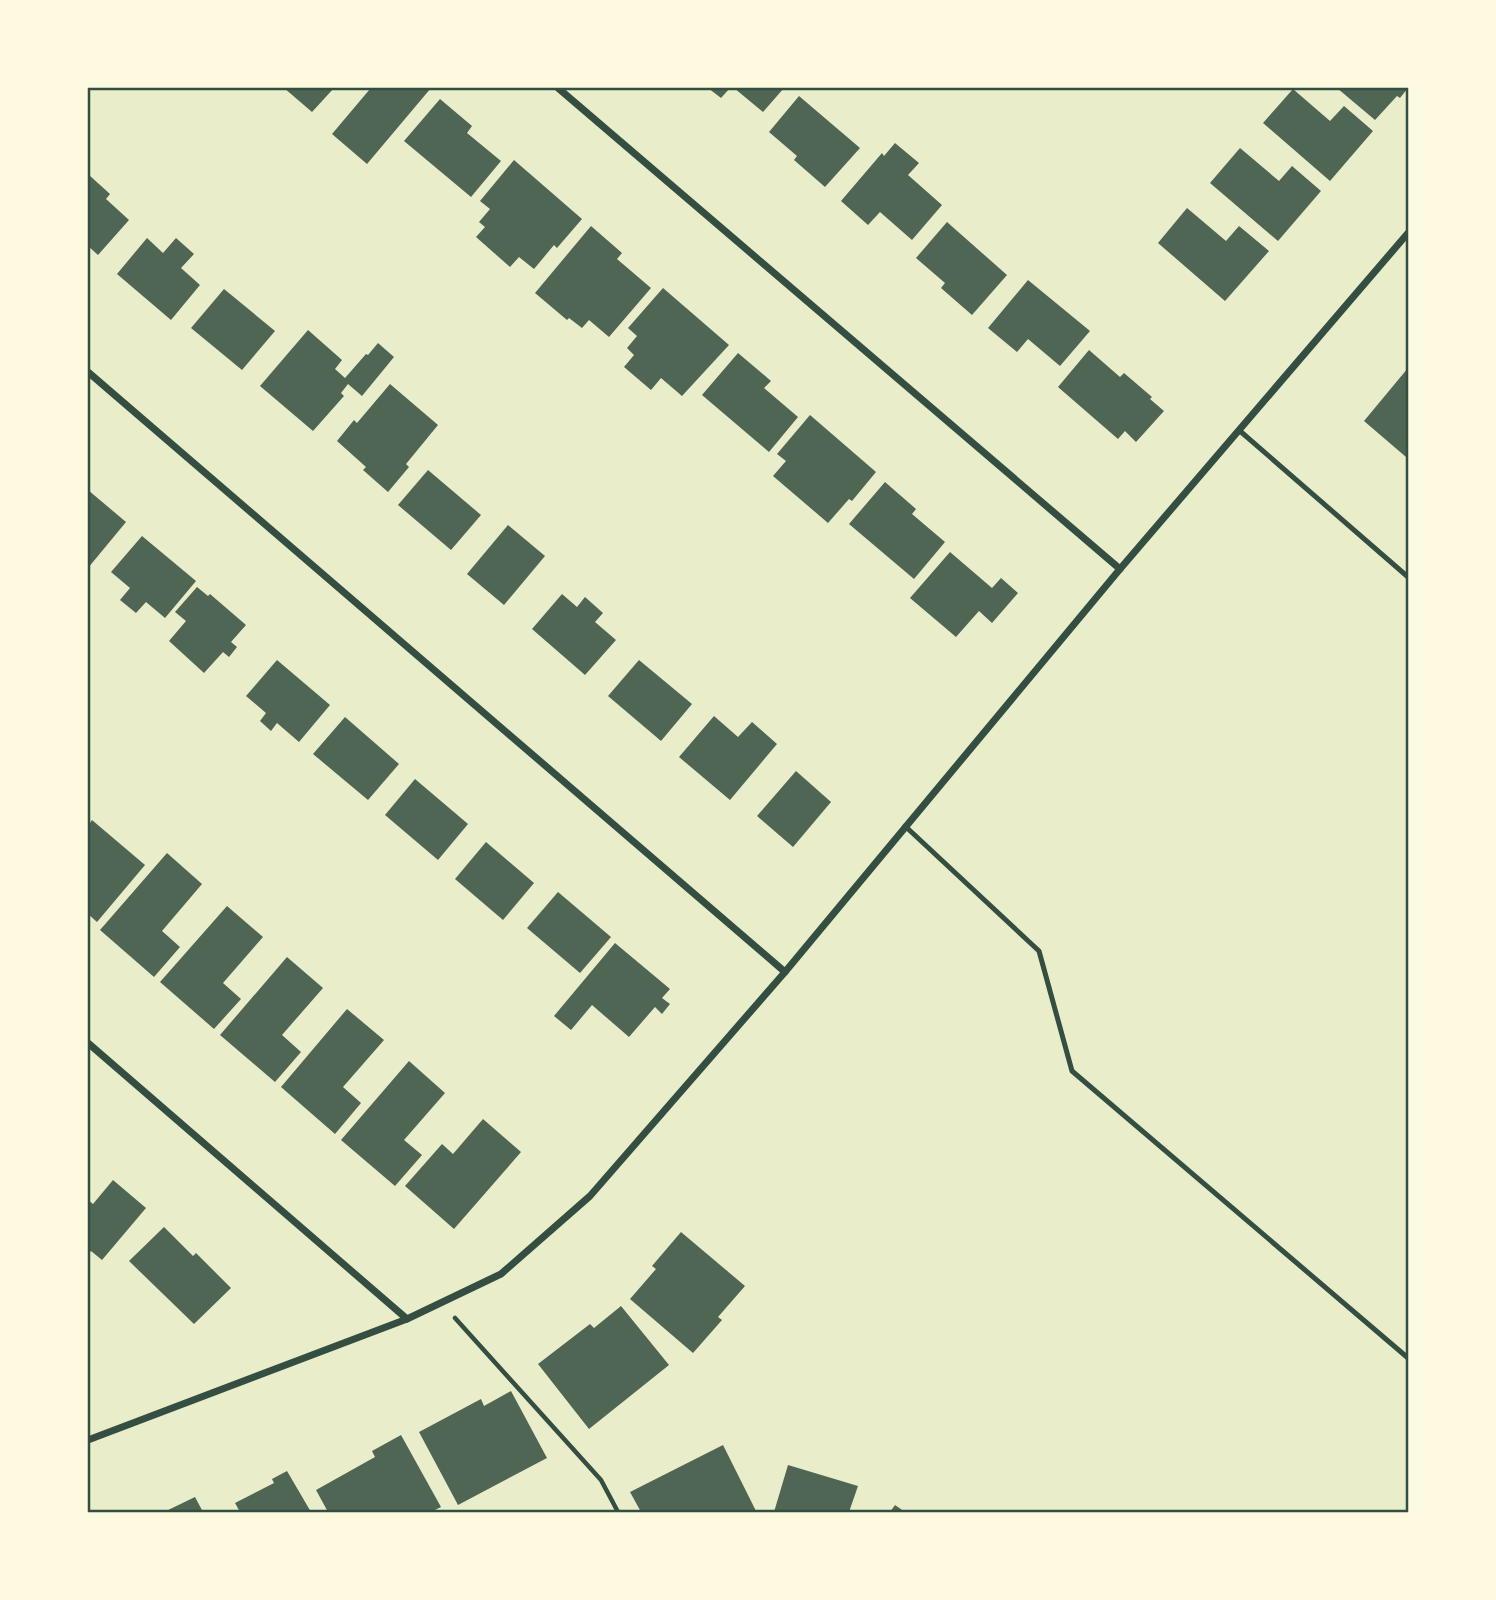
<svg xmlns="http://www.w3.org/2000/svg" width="1496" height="1600" font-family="'Noto Sans',sans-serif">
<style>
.building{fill:#4f6655}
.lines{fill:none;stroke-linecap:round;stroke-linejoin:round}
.path{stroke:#344e41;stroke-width:4.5}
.service{stroke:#344e41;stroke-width:5}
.minor{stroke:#344e41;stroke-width:7}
.neatline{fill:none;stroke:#344e41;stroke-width:2.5}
</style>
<rect width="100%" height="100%" fill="#e9edc9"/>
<g class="building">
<path d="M284,88H334L312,112Z"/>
<path d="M368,88H431L367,164L332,134L370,89Z"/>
<path d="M708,88H730L721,98Z"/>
<path d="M734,88H784L763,112Z"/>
<path d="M1337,88H1408L1400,98L1397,96L1375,120Z"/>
<path d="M1293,89L1330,121L1344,106L1373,131L1330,181L1263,123Z"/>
<path d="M799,96L860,148L825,187L794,160L797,156L769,132Z"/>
<path d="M440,99L472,126L467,133L501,161L471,197L404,141Z"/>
<path d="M895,143L919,163L908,175L942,205L912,240L880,212L868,225L841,201L882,153L884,156Z"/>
<path d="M1240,148L1279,181L1292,166L1321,191L1278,241L1210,183Z"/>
<path d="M514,160L582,219L557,248L554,245L534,269L519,257L510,267L476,237L485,227L479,222L490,209L480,201Z"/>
<path d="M89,175L110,194L106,199L129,220L98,255L88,246Z"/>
<path d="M1187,208L1226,241L1239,226L1269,251L1225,301L1158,243Z"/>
<path d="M947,222L1007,275L972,315L941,288L945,283L916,258Z"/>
<path d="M591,226L622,253L617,259L651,288L609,337L589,320L582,328L569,318L567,320L535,293Z"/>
<path d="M147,238L163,253L176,238L194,254L181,268L200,285L171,320L117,274Z"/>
<path d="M1028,280L1090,331L1060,366L1028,339L1017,352L988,328Z"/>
<path d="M663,288L729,345L682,396L661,378L651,390L624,367L634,355L627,348L637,336L628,328Z"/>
<path d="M224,289L275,331L242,370L191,328Z"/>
<path d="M308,330L342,360L335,369L345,378L366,354L368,355L378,343L394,357L362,396L348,384L341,393L344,396L313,431L260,386Z"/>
<path d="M1089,350L1120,377L1124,373L1152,397L1150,399L1164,411L1136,442L1125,431L1118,439L1058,387Z"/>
<path d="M738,353L771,381L764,388L798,417L769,452L702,395Z"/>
<path d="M1408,368V454L1406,457L1364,421Z"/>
<path d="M390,384L438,425L406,464L409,467L388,492L363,470L366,467L337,441L354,420L357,423Z"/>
<path d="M810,415L876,472L852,501L849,499L828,523L773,476L786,461L777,454Z"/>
<path d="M428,470L481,515L451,550L398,505Z"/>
<path d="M885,482L916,509L912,514L945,542L914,579L849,524Z"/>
<path d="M88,490L126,522L88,568Z"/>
<path d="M508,525L545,556L504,605L467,574Z"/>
<path d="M142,536L196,581L165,618L146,602L136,613L120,600L130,588L111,572Z"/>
<path d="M950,552L992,588L1001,578L1018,593L992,623L979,611L956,637L910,598Z"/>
<path d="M197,587L208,596L210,594L246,625L231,642L237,647L229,657L223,652L204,673L169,641L186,621L175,612Z"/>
<path d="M562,594L577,607L585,597L603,613L595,622L616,640L585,675L532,629Z"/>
<path d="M277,660L330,705L299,742L277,723L271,731L260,721L266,713L246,696Z"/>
<path d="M639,660L692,704L661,741L608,696Z"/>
<path d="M714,716L738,737L752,722L777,744L730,800L679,757Z"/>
<path d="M345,717L399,764L368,800L313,754Z"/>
<path d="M796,771L831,802L793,847L757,816Z"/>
<path d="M415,779L468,824L438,860L385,815Z"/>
<path d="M92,820L145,865L97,922L88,914V826Z"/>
<path d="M486,842L534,883L503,920L455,879Z"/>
<path d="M167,853L202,884L162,931L180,947L154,977L100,930Z"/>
<path d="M558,892L611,937L580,973L527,928Z"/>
<path d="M227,906L263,937L223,983L241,999L214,1029L160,982Z"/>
<path d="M615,943L670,989L662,998L670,1004L662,1014L655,1007L629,1037L592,1005L571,1030L554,1016Z"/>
<path d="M287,957L323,988L282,1035L301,1052L275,1082L220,1035Z"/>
<path d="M347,1009L384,1040L343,1087L361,1103L335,1134L281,1087Z"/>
<path d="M409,1061L445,1093L404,1140L422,1155L395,1186L341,1140Z"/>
<path d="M483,1119L521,1152L454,1229L405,1186L442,1144L453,1154Z"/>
<path d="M113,1180L146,1208L102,1260L91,1251L88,1254V1200L93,1204Z"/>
<path d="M164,1227L193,1256L196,1253L231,1288L194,1324L129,1261Z"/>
<path d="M681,1232L745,1286L718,1317L722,1320L693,1353L630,1299L656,1269L652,1266Z"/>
<path d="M621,1306L669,1365L589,1429L538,1364L590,1324L594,1328Z"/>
<path d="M511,1391L547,1458L458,1505L419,1432L481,1399L484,1406Z"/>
<path d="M401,1435L441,1507L431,1512H328L316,1490L375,1457L372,1451Z"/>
<path d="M723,1445L756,1511L641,1512L630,1492Z"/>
<path d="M788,1465L858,1486L849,1512H774Z"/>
<path d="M287,1471L311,1512H240L235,1503L274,1483L272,1479Z"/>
<path d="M195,1497L203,1512H164Z"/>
<path d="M895,1505L905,1512H890Z"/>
</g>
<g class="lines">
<path class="path" d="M455,1318L601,1480L618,1512"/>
<g class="service">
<path d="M1240,431L1408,577"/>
<path d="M905,826L1039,951L1072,1071L1408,1358"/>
</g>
<g class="minor">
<path d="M558,88L1120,569"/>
<path d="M88,372L785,972"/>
<path d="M88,1043L407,1319"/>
<path d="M88,1440L407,1319L501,1274L590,1196L785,972L1120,569L1408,233"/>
</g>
</g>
<rect width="1496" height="1600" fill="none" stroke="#fefae0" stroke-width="178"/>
<rect x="89" y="89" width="1318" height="1422" class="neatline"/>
</svg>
